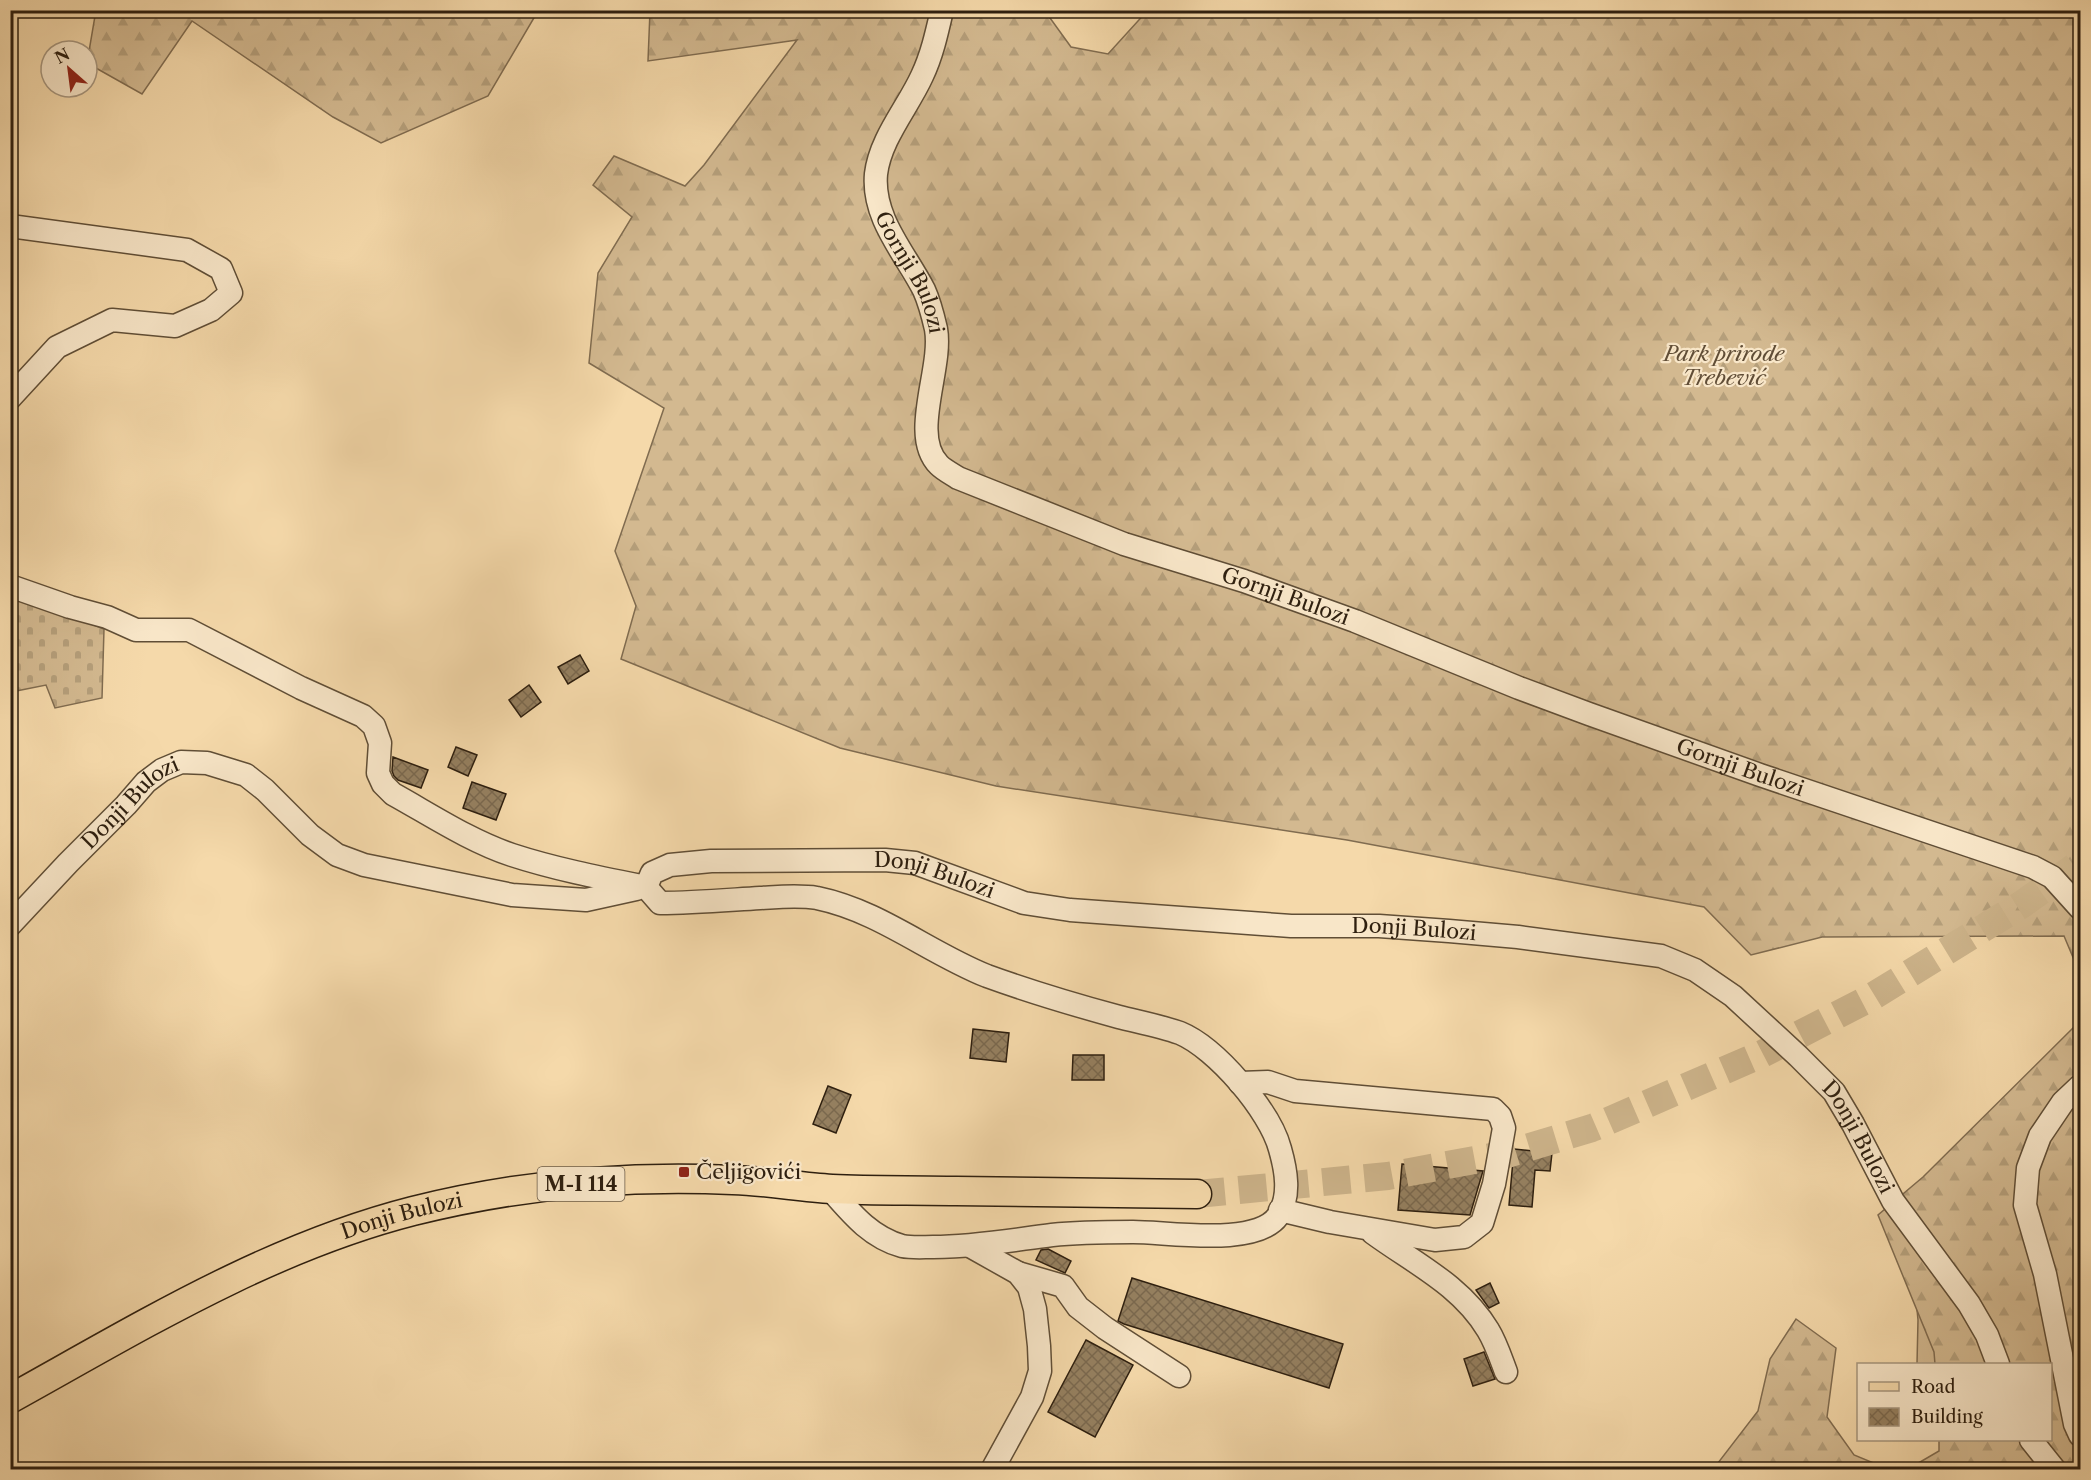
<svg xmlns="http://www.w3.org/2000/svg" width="2091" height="1480" font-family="'Libre Caslon Text',serif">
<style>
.green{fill:#d3b990;stroke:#806c50;stroke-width:1.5}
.forest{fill:url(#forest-firs);stroke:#806c50;stroke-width:1.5}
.cemetery{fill:url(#cemetery-stones);stroke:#806c50;stroke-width:1.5}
.building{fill:url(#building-cross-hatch);stroke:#2e1f0f;stroke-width:1.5}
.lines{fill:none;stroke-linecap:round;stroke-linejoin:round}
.major-tunnel{stroke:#cdb48b;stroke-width:28;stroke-dasharray:28 14;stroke-linecap:butt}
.minor-casing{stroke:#604e36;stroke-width:25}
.major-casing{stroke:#2e1f0f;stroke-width:31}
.minor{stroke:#f8e6c8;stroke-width:22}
.major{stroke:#f5d9aa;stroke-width:28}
.poi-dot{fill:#8f2418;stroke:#f8e6c8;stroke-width:2}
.labels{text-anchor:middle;stroke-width:4.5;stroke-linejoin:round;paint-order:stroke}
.shield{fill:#f8e6c8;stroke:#6b5b46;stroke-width:1.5}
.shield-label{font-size:20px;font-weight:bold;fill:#2e1f0f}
.street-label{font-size:21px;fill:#2e1f0f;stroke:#f8e6c8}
.park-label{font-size:21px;font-style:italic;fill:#604d36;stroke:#f8e6c8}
.poi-label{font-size:21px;fill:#2e1f0f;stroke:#f8e6c8;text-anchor:start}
</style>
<defs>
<pattern id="forest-firs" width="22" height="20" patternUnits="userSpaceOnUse" patternTransform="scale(1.5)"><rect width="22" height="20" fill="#d3b990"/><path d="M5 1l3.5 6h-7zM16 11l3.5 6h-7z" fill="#b59f7b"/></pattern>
<pattern id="cemetery-stones" width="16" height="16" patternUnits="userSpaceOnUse" patternTransform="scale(1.5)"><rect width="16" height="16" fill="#d3b990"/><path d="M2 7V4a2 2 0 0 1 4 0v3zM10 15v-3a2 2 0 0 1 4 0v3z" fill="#b59f7b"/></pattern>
<pattern id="building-cross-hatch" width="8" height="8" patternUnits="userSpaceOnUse" patternTransform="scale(1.5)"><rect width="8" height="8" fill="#958060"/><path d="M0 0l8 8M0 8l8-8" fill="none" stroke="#7a684e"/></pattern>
</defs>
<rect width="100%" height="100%" fill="#f5d9aa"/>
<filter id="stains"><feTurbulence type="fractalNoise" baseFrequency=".00333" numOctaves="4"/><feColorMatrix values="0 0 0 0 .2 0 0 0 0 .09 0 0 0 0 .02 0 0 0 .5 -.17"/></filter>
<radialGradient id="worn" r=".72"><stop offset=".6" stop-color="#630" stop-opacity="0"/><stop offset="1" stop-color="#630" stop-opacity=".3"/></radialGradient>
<path class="green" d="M1915,1288L1968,1364H1917L1918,1320Z"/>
<g class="forest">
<path d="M96,10H538V11L488,96L381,143L333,117L192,21L142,94L87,63Z"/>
<path d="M1148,10L2080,11V974L2064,936L1822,937L1751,955L1704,907L1347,840L996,786L840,748L621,659L636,606L615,551L664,408L589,363L598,273L632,217L593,185L614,156L685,186L704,165L797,40L648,61L650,11H1045L1071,47L1108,54Z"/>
<path d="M2080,1021V1469H1908L1939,1451V1440H2050V1364H1935L1934,1352L1878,1215L1923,1177Z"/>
<path d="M1796,1319L1836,1348L1827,1417L1854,1455L1888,1469H1707L1718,1463L1758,1411L1770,1359Z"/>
</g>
<path class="cemetery" d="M10,592L104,629L102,698L55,708L46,685L11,692Z"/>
<g class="building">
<path d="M580,655L589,671L568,684L558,667Z"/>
<path d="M529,685L541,702L521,717L509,700Z"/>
<path d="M456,747L477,755L468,776L448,767Z"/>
<path d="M393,757L428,770L421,788L398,780L394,776L392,771Z"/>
<path d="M472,782L506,794L496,820L463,808Z"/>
<path d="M973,1029L1009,1033L1006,1062L970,1058Z"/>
<path d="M1073,1055H1104V1080H1072Z"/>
<path d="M828,1086L851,1095L836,1133L813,1124Z"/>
<path d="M1514,1149L1552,1153L1550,1171L1535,1170L1532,1207L1509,1205Z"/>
<path d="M1402,1164L1483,1171L1470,1215L1398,1210Z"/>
<path d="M1048,1249L1071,1261L1065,1273L1036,1260L1041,1250Z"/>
<path d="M1132,1278L1343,1344L1329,1388L1124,1324L1118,1321Z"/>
<path d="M1490,1283L1499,1303L1489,1308L1476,1290Z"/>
<path d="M1086,1340L1133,1365L1095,1437L1048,1412Z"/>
<path d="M1484,1352L1495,1379L1473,1386L1464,1359Z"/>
</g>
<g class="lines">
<path class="major-tunnel" d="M1197,1194L1388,1176L1507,1154L1592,1128L1762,1054L1870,998L2021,905L2080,863"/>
<g class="minor-casing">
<g id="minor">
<path id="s1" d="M942,10C937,32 932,55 922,76C908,107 880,139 876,174C872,218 905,253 924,290C929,301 933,316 936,329C943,369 909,435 939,465C944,470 952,474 958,478L1124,544L1244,581L1355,621L1519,688L1589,714L1760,775L2033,867L2052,877L2080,908"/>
<path d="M10,226L187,250L221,269L231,293L211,310L175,326L112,320L57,347L10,398"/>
<path d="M10,586L70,607L107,617L136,630H189L301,688L363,716L374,726L380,743L378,773L383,784L393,794C431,815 470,841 512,855C555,869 601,878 646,887"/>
<path id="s2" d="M10,925L68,863L126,805L146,782L162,770L181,762L207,763L246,775L265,790L310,835L337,855L364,865L512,895L586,900L636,889"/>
<path d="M1240,1083L1268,1082L1295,1091L1493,1109L1500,1116L1504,1128L1494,1184L1482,1223L1464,1237L1435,1240L1330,1222L1280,1210"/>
<path d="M2080,1086L2063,1102L2040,1136L2028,1168L2025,1205L2045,1274L2075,1424L2080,1435"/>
<path id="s3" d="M830,1189C851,1213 870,1237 902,1246C912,1248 923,1247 933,1247C973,1247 1012,1240 1052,1235C1079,1232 1106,1232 1133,1232C1169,1232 1256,1247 1278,1216C1291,1196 1286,1170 1280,1149C1270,1111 1216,1048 1180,1033C1160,1026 1139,1022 1119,1017C1075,1005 1031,992 987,976C929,953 880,911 817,898C798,895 779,897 760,898C727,900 694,903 660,903L646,887L652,873L670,865L711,861L885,860L915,863L1024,903L1070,910L1291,926H1379L1449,931L1518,937L1661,956L1695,970L1733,996L1798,1056L1834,1092L1853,1124L1893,1201L1969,1304L1987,1335L1998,1364"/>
<path d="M1373,1233C1414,1263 1461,1285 1488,1330C1496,1343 1501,1359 1506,1372"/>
<path d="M970,1246L1018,1273L1029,1287L1035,1309L1039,1346L1040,1371L1032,1397L992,1470"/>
<path d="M1018,1273L1063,1286L1078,1307L1105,1328L1179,1376"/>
<path d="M2031,1440L2055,1470"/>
</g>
</g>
<g class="major-casing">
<g id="major">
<path id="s4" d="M10,1399C140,1327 268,1248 413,1211C517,1185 627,1175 733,1180C766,1181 799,1187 832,1189C873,1191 914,1190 956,1191C1036,1192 1117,1193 1197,1194"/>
</g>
</g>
<use href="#minor" class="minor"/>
<use href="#major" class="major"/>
</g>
<rect class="poi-dot" x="678" y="1166" width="12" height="12" rx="3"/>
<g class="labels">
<rect class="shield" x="537.5" y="1167" width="87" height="34" rx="4.5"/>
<g class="shield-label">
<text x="581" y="1191">M-I 114</text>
</g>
<g class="street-label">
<text dy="7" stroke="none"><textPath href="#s1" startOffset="284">Gornji Bulozi</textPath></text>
<text dy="7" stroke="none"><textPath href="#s1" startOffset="858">Gornji Bulozi</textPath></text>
<text dy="7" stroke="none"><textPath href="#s1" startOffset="1344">Gornji Bulozi</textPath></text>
<text dy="7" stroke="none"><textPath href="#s2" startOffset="172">Donji Bulozi</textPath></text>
<text dy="7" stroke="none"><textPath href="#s3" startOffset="1570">Donji Bulozi</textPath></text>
<text dy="7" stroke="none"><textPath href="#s3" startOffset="2056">Donji Bulozi</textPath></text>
<text dy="7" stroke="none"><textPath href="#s3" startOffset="2578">Donji Bulozi</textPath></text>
<text dy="7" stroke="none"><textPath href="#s4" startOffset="434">Donji Bulozi</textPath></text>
</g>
<g class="park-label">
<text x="1724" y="361">Park prirode<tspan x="1724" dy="24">Trebević</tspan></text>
</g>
<g class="poi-label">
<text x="696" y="1179">Čeljigovići</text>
</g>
</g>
<rect width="2091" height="1480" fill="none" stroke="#f5d9aa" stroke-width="36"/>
<rect x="12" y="12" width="2067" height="1456" fill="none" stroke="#2e1f0f" stroke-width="3"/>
<rect x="18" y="18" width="2055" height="1444" fill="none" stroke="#2e1f0f" stroke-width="1.5"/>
<rect x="1857" y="1363" width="195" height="78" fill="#f8e6c8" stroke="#a7967e" stroke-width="1.5"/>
<rect x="1869" y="1382" width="30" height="9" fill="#f5d9aa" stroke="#a7967e" stroke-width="1.5"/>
<text x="1911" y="1393" font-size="18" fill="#2e1f0f">Road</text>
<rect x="1869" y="1408" width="30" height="18" fill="url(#building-cross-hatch)" stroke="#a7967e" stroke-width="1.5"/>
<text x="1911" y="1423" font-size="18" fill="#2e1f0f">Building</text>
<g transform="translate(69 69) rotate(332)"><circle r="28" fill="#f8e6c8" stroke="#a7967e" stroke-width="1.5"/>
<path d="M0-4.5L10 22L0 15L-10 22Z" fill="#8f2418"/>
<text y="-9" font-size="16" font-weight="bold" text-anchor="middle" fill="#2e1f0f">N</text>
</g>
<rect width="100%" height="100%" filter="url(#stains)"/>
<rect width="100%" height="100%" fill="url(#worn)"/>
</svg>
